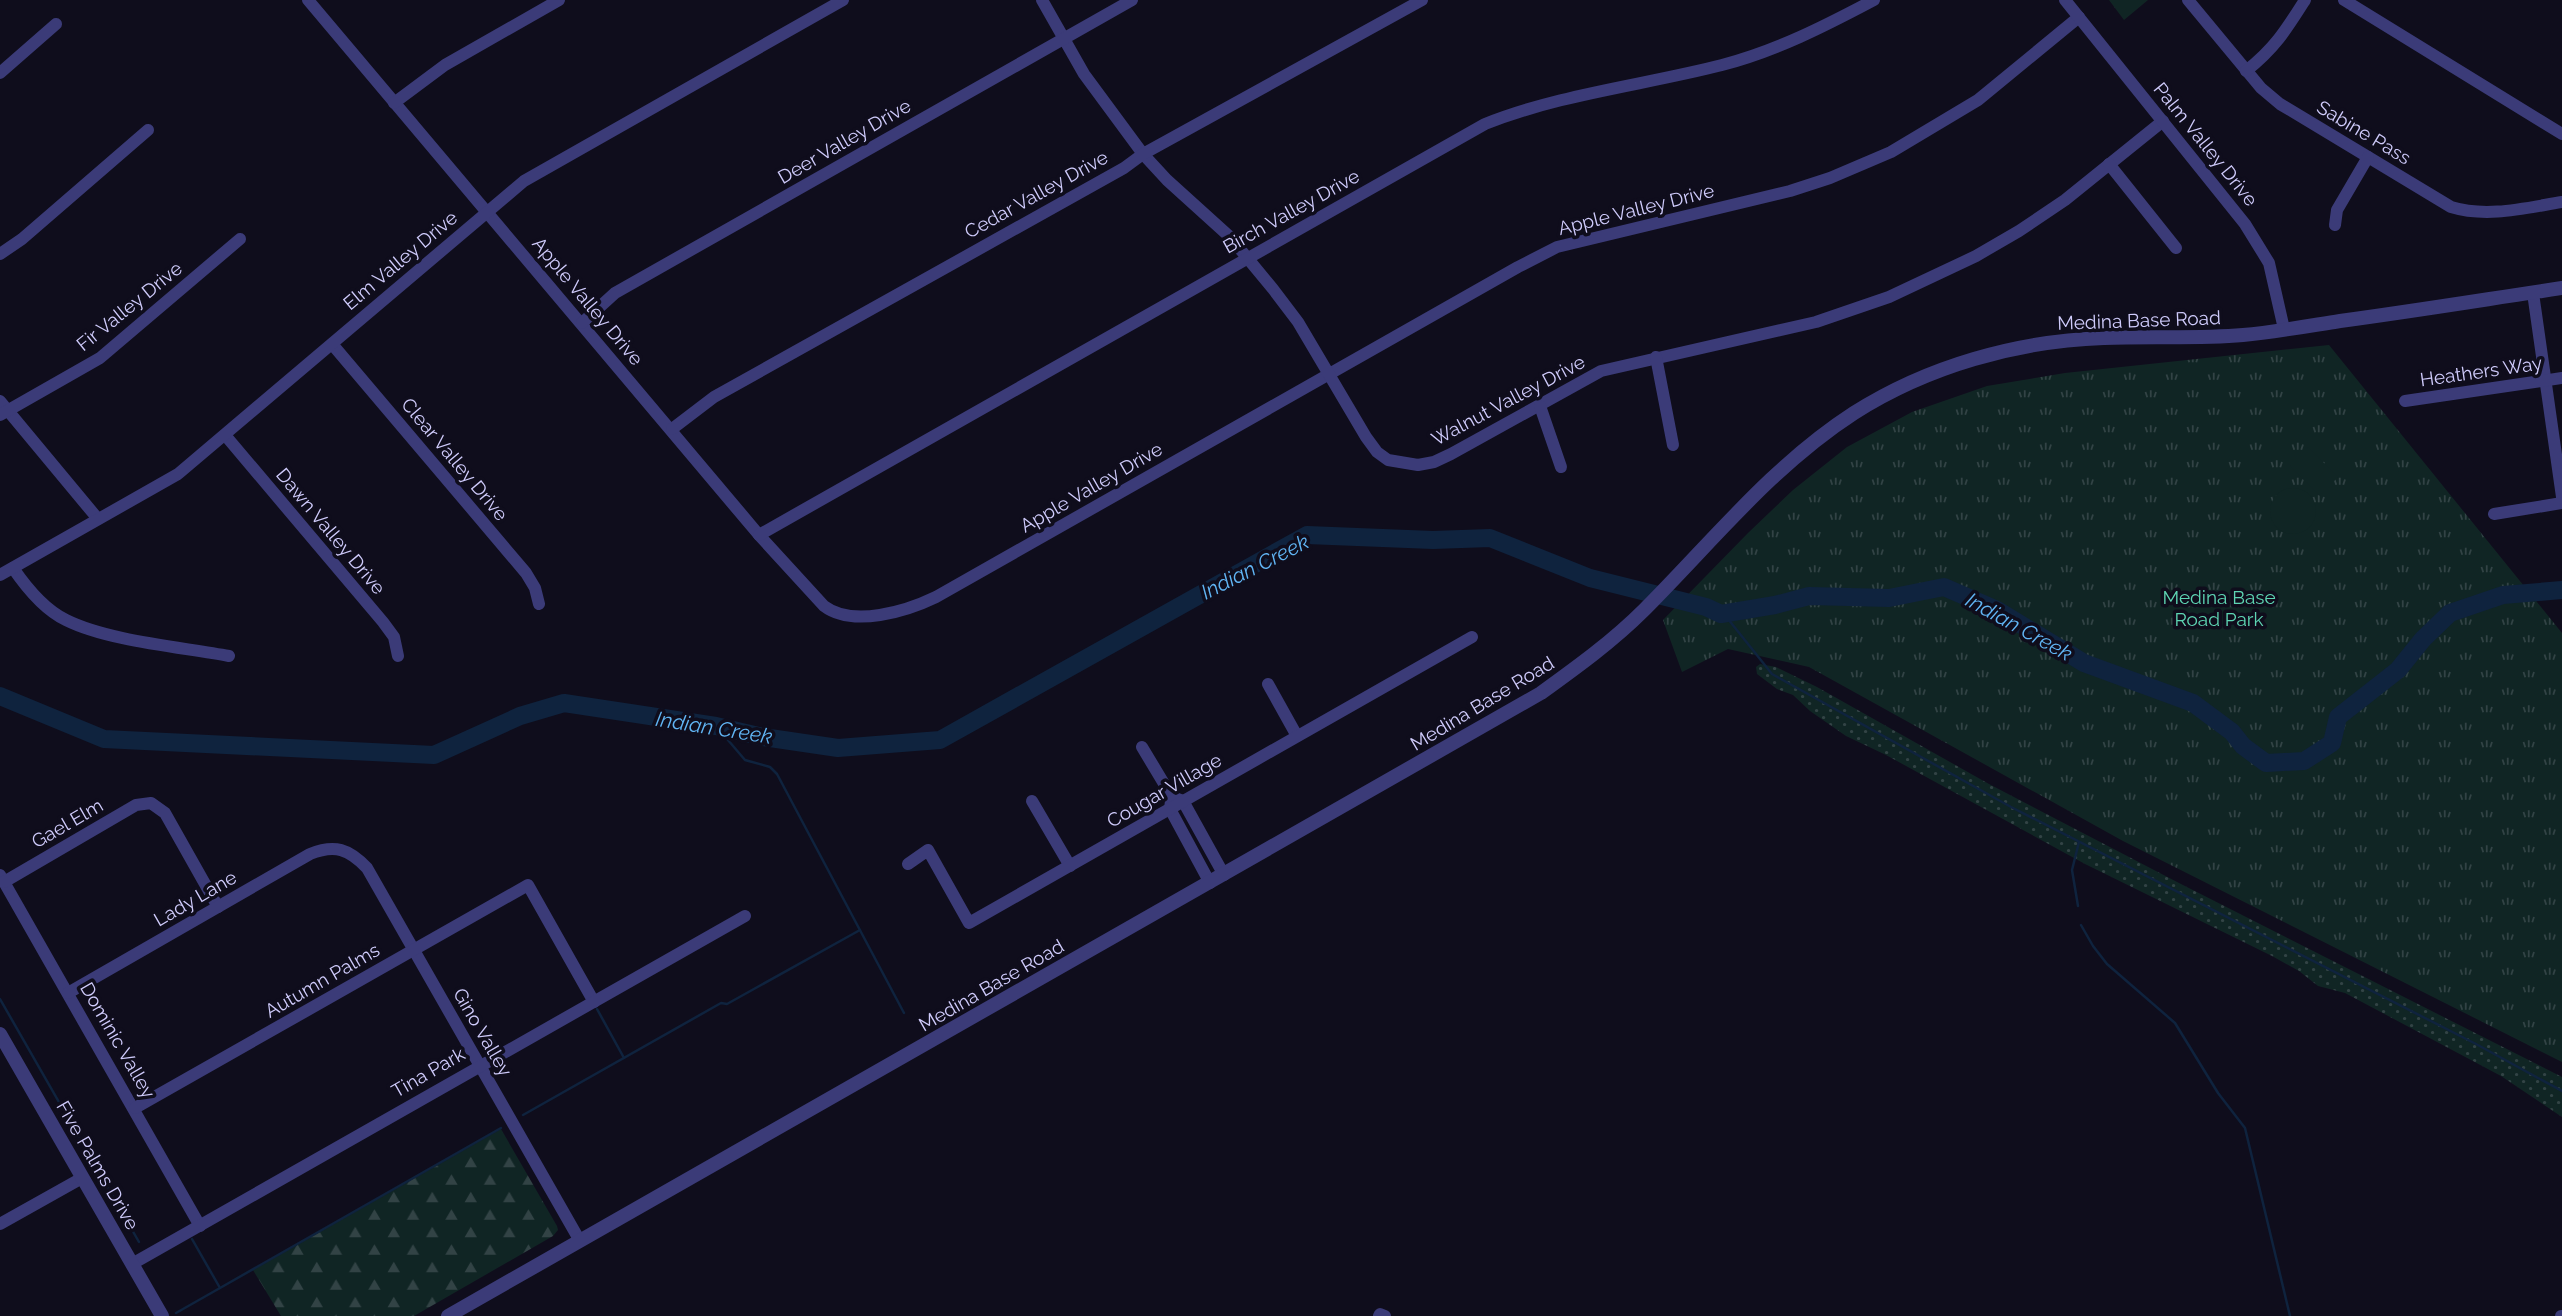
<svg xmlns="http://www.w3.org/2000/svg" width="2562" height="1316" font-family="Raleway,sans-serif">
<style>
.grass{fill:url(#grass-dots)}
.forest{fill:url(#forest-firs)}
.park{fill:url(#park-tufts)}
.pitch{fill:#102524}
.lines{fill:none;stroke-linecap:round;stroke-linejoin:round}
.stream{stroke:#0f233e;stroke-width:2.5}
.river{stroke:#0f233e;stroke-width:18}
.minor{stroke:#3b3b78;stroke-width:12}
.tertiary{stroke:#3b3b78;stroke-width:14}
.labels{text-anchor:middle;stroke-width:7;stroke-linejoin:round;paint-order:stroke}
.street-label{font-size:19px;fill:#cfcbfb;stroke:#0f0d1c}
.park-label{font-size:19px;fill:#5ed5b3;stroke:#0f0d1c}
.water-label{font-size:21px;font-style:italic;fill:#61b5f4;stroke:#0f0d1c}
</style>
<defs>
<pattern id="grass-dots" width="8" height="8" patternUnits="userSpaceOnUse" patternTransform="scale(1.75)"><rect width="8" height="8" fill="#102524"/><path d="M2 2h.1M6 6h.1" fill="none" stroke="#324345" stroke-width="1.8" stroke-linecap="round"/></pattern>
<pattern id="forest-firs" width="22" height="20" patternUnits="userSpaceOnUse" patternTransform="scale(1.75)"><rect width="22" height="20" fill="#102524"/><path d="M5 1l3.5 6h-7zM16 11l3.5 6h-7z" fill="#324345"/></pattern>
<pattern id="park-tufts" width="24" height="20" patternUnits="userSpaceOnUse" patternTransform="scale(1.75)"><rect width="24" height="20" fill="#102524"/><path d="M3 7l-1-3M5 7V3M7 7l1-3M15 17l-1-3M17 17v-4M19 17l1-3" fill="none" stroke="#324345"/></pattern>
</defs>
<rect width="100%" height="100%" fill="#0f0d1c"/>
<path class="grass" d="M1760,664L1776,667L1817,687L1989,784L2179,883L2562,1077V1117L2501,1076L2345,993L2318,986L2299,971L2272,956L2085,864L1886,755L1846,736L1810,711L1793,695L1777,689L1757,674L1756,667Z"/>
<path class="forest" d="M501,1129L557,1226L558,1230L553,1236L414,1316H281L253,1270Z"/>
<g class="park">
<path d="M2109,0H2148L2124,20Z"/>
<path d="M2329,345L2562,633V1062L2123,841L1809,667L1728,649L1682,672L1663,620L1748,533L1793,490L1847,447L1912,412L1987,386L2065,373Z"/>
</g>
<g class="pitch">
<path d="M2308,447L2338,477L2320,496L2290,466Z"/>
<circle cx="2293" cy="511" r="23"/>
</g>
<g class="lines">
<g class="stream">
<path d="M1721,614L1728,619L1772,674L2011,807L2476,1044L2562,1091"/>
<path d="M716,726L745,760L770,767L777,774L904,1013"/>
<path d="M2078,906L2072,870L2079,842"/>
<path d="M2081,925L2093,946L2107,964L2175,1023L2218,1093L2245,1128L2290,1316"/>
<path d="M0,999L139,1242"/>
<path d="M597,1009L624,1058"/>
<path d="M523,1115L721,1003L727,1004L860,930"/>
<path d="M220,1288L501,1128"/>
<path d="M176,1313L220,1288L192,1239"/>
</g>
<path class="river" d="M0,696L104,739L434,755L520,716L564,703L716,726L763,737L838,748L940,740L1307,535L1433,540L1490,538L1590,578L1706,607L1721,614L1775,605L1809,596L1889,598L1944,587L1997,610L2084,663L2193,703L2232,732L2243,746L2266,763L2304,761L2332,743L2338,717L2398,670L2423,639L2450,613L2503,595L2562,590"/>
<g class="minor">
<path d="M308,0L759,535L824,606C853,628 907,611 936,597L1518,267L1557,247L1790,191L1830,178L1891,152L1978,100L2079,17"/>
<path d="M1042,0L1084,74L1143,154L1167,180L1230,237L1273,289L1298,322L1366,437L1377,452L1388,460L1418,465L1434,462L1451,454L1601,371L1816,322L1889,297L1976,256L2019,231L2065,200L2163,121"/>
<path d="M2065,0L2245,224L2269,263L2284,329"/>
<path d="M2188,0L2261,88L2280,104L2451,207C2487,218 2525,208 2562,202"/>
<path d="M2344,0L2562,134"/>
<path d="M2246,71C2275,48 2286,30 2305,0"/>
<path d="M0,73L56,24"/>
<path d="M394,103L445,65L559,0"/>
<path d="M2109,164L2176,248"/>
<path d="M2335,225L2337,210L2368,157"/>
<path d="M0,254L22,239L148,130"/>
<path d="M2533,293L2562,497"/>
<path d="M582,323L615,293L1132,0"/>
<path d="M332,344L526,573L535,588L539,604"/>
<path d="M1656,357L1673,445"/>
<path d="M0,401L98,519"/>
<path d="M2405,401L2562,378"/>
<path d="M1540,406L1561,467"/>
<path d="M0,415L100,358L240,239"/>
<path d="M672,429L714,397L1124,168L1143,154L1422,0"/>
<path d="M225,435L383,622L394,637L398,656"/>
<path d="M2494,514L2562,503"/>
<path d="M759,535L1485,124C1560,94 1644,85 1722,65C1776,51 1825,26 1874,0"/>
<path d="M13,568C26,587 45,610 66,620C108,641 181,647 229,656"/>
<path d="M0,575L178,474L524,181L843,0"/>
<path d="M1268,684L1297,736"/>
<path d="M1142,747L1172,797L1183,801L1224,875"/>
<path d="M1032,801L1070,866"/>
<path d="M1171,801L1170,809L1210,883"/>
<path d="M908,864L928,850L969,923L1472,637"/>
<path d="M0,875L200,1226"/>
<path d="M4,882L136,805L151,803L165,813L218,907"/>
<path d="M68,993L310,854C335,844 349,849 367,868L580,1241"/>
<path d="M135,1108L528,885L594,1002"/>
<path d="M0,1224L82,1178"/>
<path d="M132,1264L745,916"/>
<path d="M1379,1316L1380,1314L1385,1316"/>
<path d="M2561,1316H2562"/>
</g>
<g class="tertiary">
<path d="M0,1034L162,1316"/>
<path d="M448,1316L1541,693C1577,667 1613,641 1644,610C1712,542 1772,466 1854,413C1928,366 2017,341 2104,338C2151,336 2197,339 2243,335C2275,332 2308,326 2340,321C2414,311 2488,299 2562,288"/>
</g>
</g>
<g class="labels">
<g class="street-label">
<text transform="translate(2364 132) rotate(31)" y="7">Sabine Pass</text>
<text transform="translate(844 141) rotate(-30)" y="7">Deer Valley Drive</text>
<text transform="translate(2206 144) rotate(51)" y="7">Palm Valley Drive</text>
<text transform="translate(1036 194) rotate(-29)" y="7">Cedar Valley Drive</text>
<text transform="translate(1636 209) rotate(-14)" y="7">Apple Valley Drive</text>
<text transform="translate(1291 211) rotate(-29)" y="7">Birch Valley Drive</text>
<text transform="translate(400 260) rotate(-40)" y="7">Elm Valley Drive</text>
<text transform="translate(588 301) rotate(50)" y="7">Apple Valley Drive</text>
<text transform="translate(129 306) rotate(-39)" y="7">Fir Valley Drive</text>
<text transform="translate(2139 320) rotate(-2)" y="7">Medina Base Road</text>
<text transform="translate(2481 371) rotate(-8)" y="7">Heathers Way</text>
<text transform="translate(1508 400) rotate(-28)" y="7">Walnut Valley Drive</text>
<text transform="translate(455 459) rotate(50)" y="7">Clear Valley Drive</text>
<text transform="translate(1091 487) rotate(-30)" y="7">Apple Valley Drive</text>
<text transform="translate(331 531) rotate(50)" y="7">Dawn Valley Drive</text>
<text transform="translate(1482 703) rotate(-31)" y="7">Medina Base Road</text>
<text transform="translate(1164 790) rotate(-30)" y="7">Cougar Village</text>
<text transform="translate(67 823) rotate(-30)" y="7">Gael Elm</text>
<text transform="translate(195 898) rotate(-30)" y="7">Lady Lane</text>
<text transform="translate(322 980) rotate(-30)" y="7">Autumn Palms</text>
<text transform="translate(991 985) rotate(-30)" y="7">Medina Base Road</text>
<text transform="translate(483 1032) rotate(60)" y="7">Gino Valley</text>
<text transform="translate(118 1040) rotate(60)" y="7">Dominic Valley</text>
<text transform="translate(428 1072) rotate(-30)" y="7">Tina Park</text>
<text transform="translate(98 1165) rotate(60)" y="7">Five Palms Drive</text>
</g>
<g class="park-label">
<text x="2219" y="604">Medina Base<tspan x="2219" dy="22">Road Park</tspan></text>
</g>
<g class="water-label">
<text transform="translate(1255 567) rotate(-27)" y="7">Indian Creek</text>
<text transform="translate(2019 627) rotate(29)" y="7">Indian Creek</text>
<text transform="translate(714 728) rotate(9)" y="7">Indian Creek</text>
</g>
</g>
</svg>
